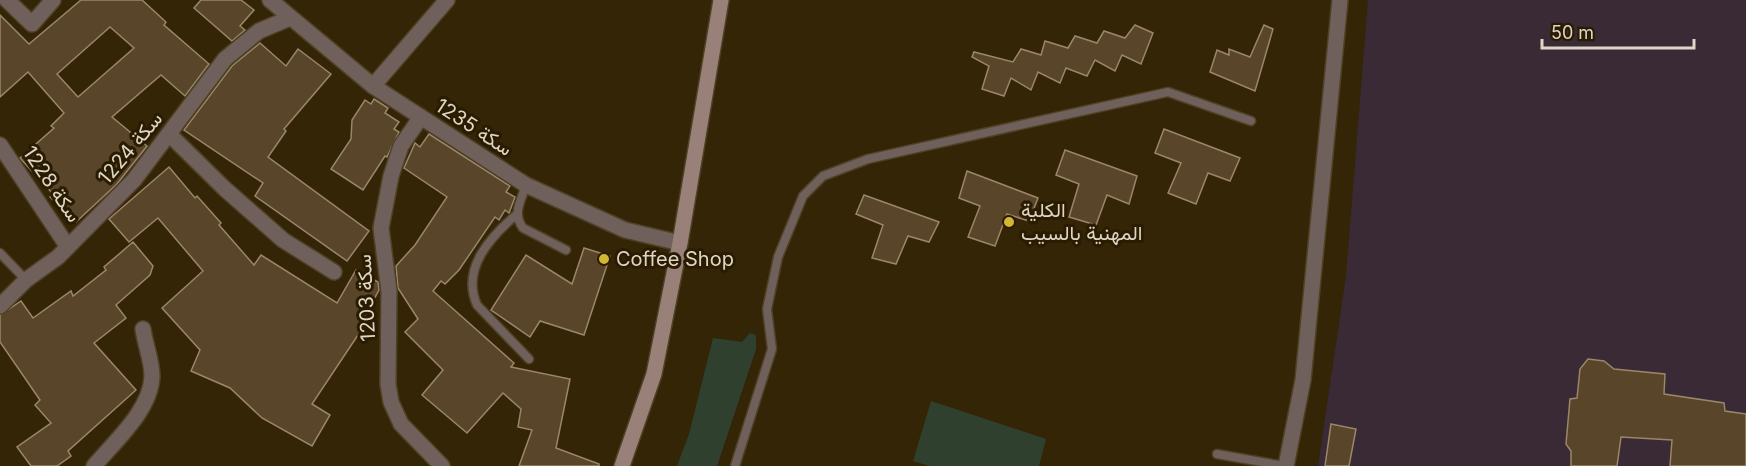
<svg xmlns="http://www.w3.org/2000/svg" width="1746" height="466" font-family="Inter,Vazirmatn,sans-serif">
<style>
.industrial{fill:#392a36}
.green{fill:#30402e}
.building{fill:#58452a;stroke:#9b8669;stroke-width:1.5;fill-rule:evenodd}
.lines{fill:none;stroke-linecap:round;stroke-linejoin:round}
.lane-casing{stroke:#4f4125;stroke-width:11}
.street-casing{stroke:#4f4125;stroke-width:18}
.secondary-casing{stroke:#4f4125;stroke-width:18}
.lane{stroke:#70605c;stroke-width:8}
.street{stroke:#70605c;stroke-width:15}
.secondary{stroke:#998079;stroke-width:15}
.poi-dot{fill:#d2b735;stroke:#2a1c00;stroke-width:2}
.labels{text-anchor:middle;stroke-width:6;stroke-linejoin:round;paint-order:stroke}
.street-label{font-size:20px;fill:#ded5c5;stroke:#2a1c00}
.poi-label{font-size:20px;fill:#ded5c5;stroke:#2a1c00;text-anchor:start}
</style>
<rect width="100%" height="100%" fill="#342507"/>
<path class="industrial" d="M1368,0H1746V466H1318L1346,276Z"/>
<g class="green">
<path d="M750,333L756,335V349L717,466H677L689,434L713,338L742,342Z"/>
<path d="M931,401L1046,439L1039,466H929L913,461Z"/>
</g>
<g class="building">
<path d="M81,0H142L166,22L164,25L209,64L185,96L161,75L112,117L147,146L117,184L76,222L50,197L53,194L20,158L54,128L51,126L64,113L28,72L0,97V15L29,44ZM110,27L134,48L78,97L57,74Z"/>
<path d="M201,0H241L254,10L240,26L245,30L232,41L194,8Z"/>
<path d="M1135,25L1153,33L1141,64L1122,55L1115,71L1095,60L1087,76L1066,68L1060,83L1038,72L1031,90L1011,78L1004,96L982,89L989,66L972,57L974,52L1013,62L1021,49L1041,55L1045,41L1068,48L1075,36L1097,43L1104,31L1125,38Z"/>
<path d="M1264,25L1273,29L1255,91L1210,72L1217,50L1229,55V49L1250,57Z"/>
<path d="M260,43L286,66L298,49L331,74L284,129L286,131L268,157L369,231L347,261L255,196L263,183L184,130L232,66Z"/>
<path d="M374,99L388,108L385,113L399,122L394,129L399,132L387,157L385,156L363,190L331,169L351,139L352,120L365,100L371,104Z"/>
<path d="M1164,129L1240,158L1230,181L1208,173L1196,204L1168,193L1181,163L1155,153Z"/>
<path d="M429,134L510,186L506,192L515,197L509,213L505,210L499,220L495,217L459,270L445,284L441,281L433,291L514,363L511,367L570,379L556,448L599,464V466H519L532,430L518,427L521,409L503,393L467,433L422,395L443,370L405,332L418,319L398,288L396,266L415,245L447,197L404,168L415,143L420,147Z"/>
<path d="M1065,150L1137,176L1129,204L1107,195L1096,225L1069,217L1079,184L1056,175Z"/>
<path d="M169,167L195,198L197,196L221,223L219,225L254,265L261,255L337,303L356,270L378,282L379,290L362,321L366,323L312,404L330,415L312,446L262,418L230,388L191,371L200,350L162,308L203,271L158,218L129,242L109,219Z"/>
<path d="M967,171L1038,198L1029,221L1007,214L995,246L968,237L980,206L959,198Z"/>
<path d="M864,195L939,222L929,242L908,236L896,264L872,258L883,225L856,214Z"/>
<path d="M133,242L153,266L150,275L116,305L126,318L94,343L136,390L68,451L71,456L57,466H31L17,447L51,423L35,405L40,400L0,342V315L21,301L33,318L71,291L73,296L106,270L104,267Z"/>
<path d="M584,248L610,256L584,335L540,321L530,337L491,310L526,255L572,284Z"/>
<path d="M1588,359L1604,361L1614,369L1665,374L1664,394L1724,403L1725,411L1746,414V466H1670L1672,440L1621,437L1617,466H1571V451L1566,444L1570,399L1577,398L1580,369Z"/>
<path d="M1331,424L1356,429L1349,466H1325Z"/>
</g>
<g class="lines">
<g class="lane-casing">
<g id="lane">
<path d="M526,185C521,201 512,214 523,228L566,250"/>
<path d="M516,215C490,237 461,269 477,305L529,359"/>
<path d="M0,253L26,280"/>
<path d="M1217,454L1284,466"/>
<path d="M735,466L772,349L767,309L778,257L803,196L823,176L868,159L1168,92L1251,121"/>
</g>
</g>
<g class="street-casing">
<g id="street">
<path d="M7,0L32,24L53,0"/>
<path d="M270,0L373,86L526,185L625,230L680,243"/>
<path d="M373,86L447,0"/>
<path d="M421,117L401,146L391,176L381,228L389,291L388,384L391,402L401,424L442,466"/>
<path d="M170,135L225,189L283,240L334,272"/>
<path d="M0,145L68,247"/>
<path d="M0,306L26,280L58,257L134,180L225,59L259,31L290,18"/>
<path d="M94,466C115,441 151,410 152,376C152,361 145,344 143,329"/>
<path d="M1286,466L1303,380L1340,0"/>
</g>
</g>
<g class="secondary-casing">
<path id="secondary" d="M622,466L654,374L680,243L721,0"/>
</g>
<use href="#lane" class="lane"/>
<use href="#street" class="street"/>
<use href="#secondary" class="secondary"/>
</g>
<g class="poi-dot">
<circle cx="1009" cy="222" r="6"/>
<circle cx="604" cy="259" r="6"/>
</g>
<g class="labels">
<g class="street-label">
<text transform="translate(474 127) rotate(33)" y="7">سكة 1235</text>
<text transform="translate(130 148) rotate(-50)" y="7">سكة 1224</text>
<text transform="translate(52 184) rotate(56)" y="7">سكة 1228</text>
<text transform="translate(366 298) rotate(-93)" y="7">سكة 1203</text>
</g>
<g class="poi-label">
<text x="1021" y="217">الكلية<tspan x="1021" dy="23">المهنية بالسيب</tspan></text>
<text x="616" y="266">Coffee Shop</text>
</g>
</g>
<path d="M1542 39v9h152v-9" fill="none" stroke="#ded5c5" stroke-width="3"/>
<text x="1551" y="39" font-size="18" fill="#ded5c5" stroke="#2a1c00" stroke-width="4.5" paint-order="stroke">50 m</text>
</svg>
